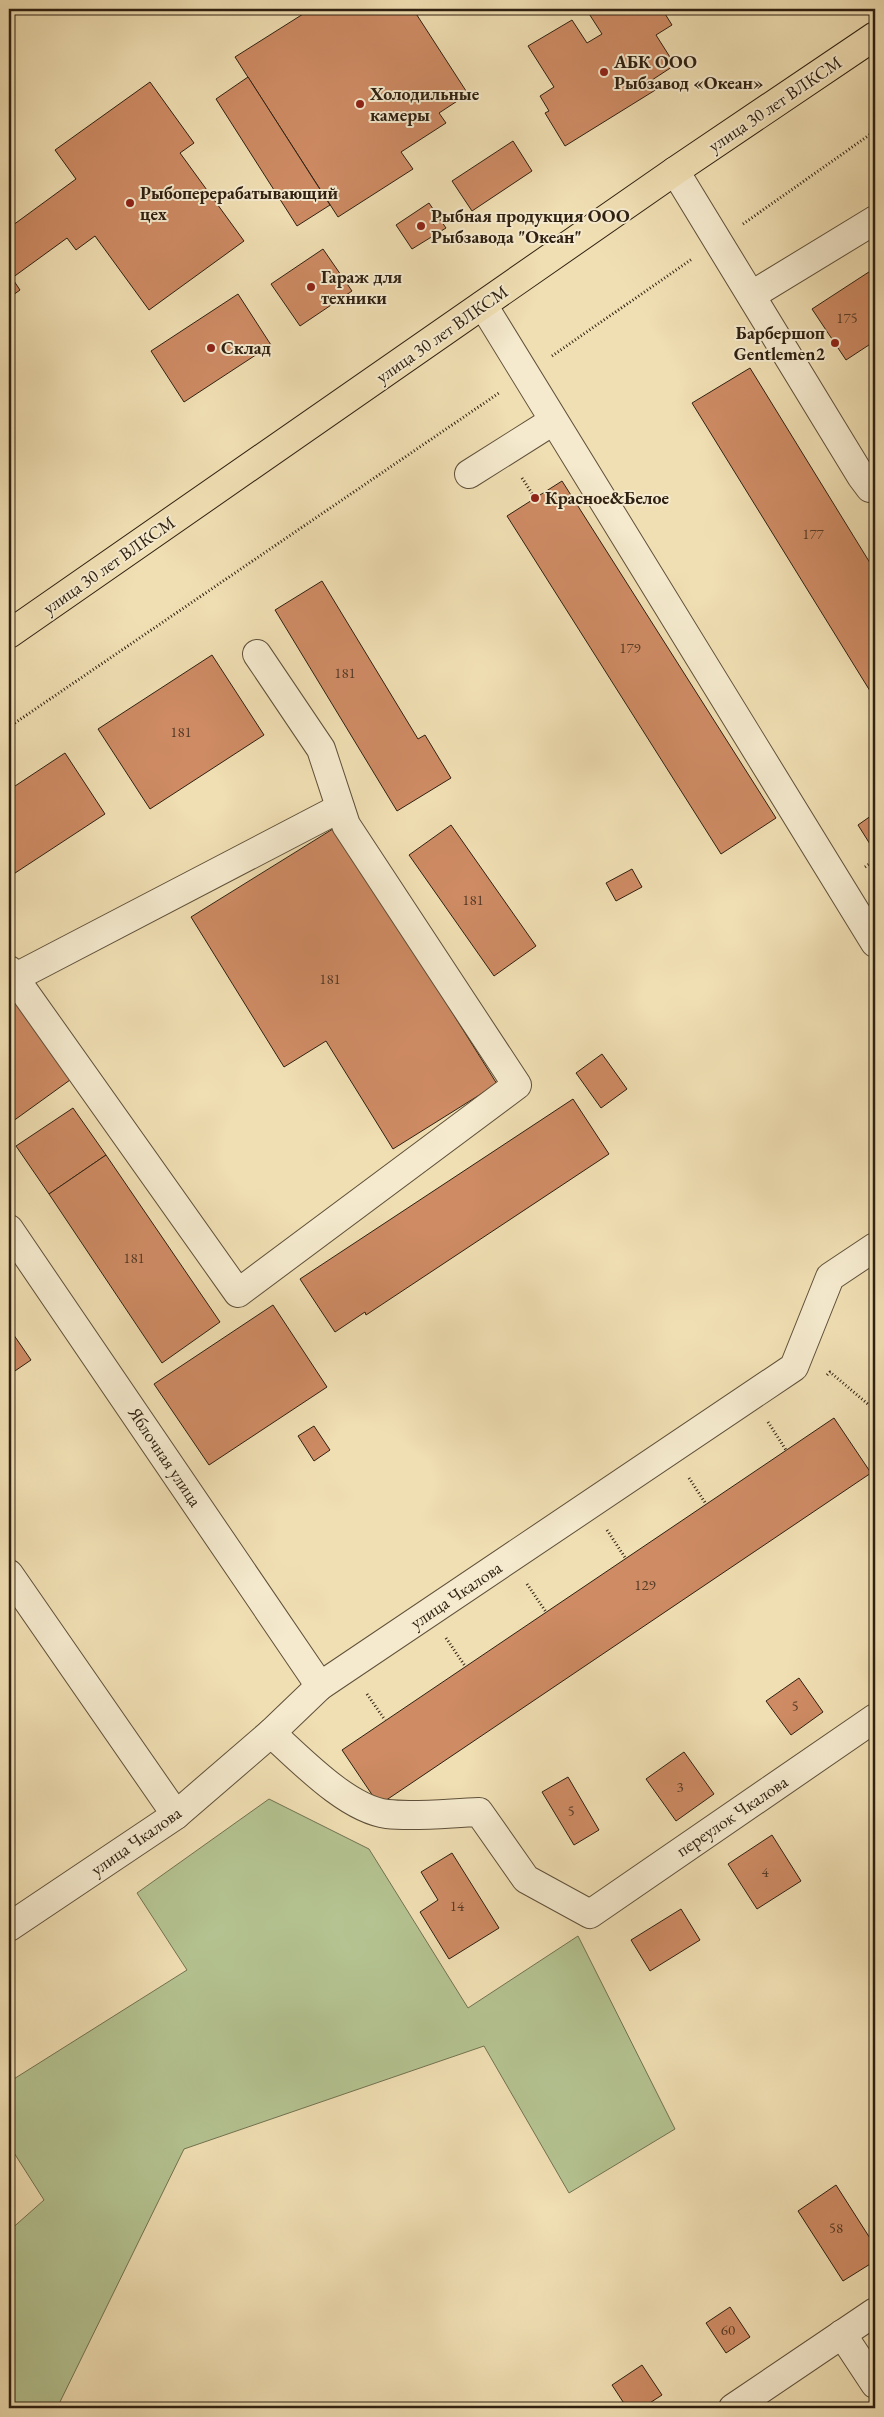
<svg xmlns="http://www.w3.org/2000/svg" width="884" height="2417" font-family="'EB Garamond',serif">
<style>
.green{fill:#b4c391;stroke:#727251}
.building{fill:#ce8b64;stroke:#2f2011}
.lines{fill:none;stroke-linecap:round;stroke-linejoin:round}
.minor-casing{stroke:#5f503a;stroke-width:30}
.major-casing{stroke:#2f2011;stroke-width:30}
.path{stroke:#2f2011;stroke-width:3;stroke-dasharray:1 2.5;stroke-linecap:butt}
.minor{stroke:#f5eace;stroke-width:28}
.major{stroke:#f0dfb3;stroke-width:28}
.poi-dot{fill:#8f2418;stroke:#f5eace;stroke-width:2}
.labels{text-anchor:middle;stroke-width:4;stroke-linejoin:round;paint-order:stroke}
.number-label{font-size:15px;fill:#573b26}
.poi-label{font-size:18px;font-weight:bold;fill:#2f2011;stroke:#f5eace;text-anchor:start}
.street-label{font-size:18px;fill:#2f2011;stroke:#f5eace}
</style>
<rect width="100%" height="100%" fill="#f0dfb3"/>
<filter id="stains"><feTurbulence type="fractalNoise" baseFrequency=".004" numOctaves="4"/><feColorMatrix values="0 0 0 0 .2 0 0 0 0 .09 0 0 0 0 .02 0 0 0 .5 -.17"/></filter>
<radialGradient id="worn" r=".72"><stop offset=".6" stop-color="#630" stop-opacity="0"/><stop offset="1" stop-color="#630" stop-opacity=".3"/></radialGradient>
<path class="green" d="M269,1799L369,1849L468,2008L578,1936L675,2129L569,2193L484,2046L184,2149L57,2408H9V2231L44,2200L9,2145V2082L187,1970L137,1893Z"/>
<g class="building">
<path d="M311,9H413L468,94L439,113L446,123L401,152L413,169L338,217L235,57Z"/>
<path d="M586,9H662L672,25L656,35L675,65L652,80L657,89L565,146L545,113L549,111L540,96L554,87L528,46L572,20L587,43L602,34Z"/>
<path d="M248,77L330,205L297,226L216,99Z"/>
<path d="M150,82L194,143L180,153L244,241L149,310L95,236L76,250L67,238L12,278L20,290L9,298V228L76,179L55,150Z"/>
<path d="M513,141L532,171L472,211L452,181Z"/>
<path d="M429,203L446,228L412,249L396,225Z"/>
<path d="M323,249L352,291L300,326L271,284Z"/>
<path d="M875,268V341L846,360L812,309Z"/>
<path d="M238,294L271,345L184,402L151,351Z"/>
<path d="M750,368L875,571V699L692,403Z"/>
<path d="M562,481L776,818L721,854L507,516Z"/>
<path d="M322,581L418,739L425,735L451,778L397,811L275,610Z"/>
<path d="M212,655L264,735L150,809L98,729Z"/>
<path d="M65,753L105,814L9,877V790Z"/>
<path d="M875,813V852L858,825Z"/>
<path d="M451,825L536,946L494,976L409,855Z"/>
<path d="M336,827L497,1084L393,1149L326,1041L284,1067L191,917Z"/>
<path d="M632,869L642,887L616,901L606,883Z"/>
<path d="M9,994L70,1080L9,1124Z"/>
<path d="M602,1054L627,1089L601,1108L576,1073Z"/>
<path d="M573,1099L609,1154L366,1315L365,1312L335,1332L300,1279Z"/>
<path d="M73,1108L106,1155L49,1194L16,1146Z"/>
<path d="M106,1155L220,1322L162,1363L49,1194Z"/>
<path d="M273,1305L327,1387L209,1465L154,1384Z"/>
<path d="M9,1328L31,1360L9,1375Z"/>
<path d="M834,1418L871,1473L379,1805L342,1750Z"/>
<path d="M314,1426L330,1450L314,1461L298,1436Z"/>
<path d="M799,1678L823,1712L791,1735L766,1701Z"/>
<path d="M684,1752L714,1794L676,1821L646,1779Z"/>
<path d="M568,1777L599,1830L574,1845L542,1792Z"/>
<path d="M772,1835L801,1881L757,1909L728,1864Z"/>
<path d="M452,1853L499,1928L449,1959L420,1912L438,1900L421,1872Z"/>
<path d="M681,1909L700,1940L650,1971L631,1940Z"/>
<path d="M836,2185L875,2246V2261L843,2281L798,2211Z"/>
<path d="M730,2307L750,2337L726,2353L706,2323Z"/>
<path d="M642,2365L662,2395L642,2408H627L612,2385Z"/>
</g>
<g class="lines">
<g class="minor-casing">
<g id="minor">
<path d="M675,171L861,476L870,488L875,485"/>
<path d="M752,295L875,220"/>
<path d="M483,305L875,943"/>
<path d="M469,474L553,421"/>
<path d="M9,970L238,1293L517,1085L346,825L321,749L257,654"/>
<path d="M14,978L340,808"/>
<path d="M9,1229L320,1686"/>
<path d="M9,1574L176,1815"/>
<path d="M271,1733C300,1759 347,1809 387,1814C416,1817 449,1813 479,1812L526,1879L590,1914L875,1718"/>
<path d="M9,1927L176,1815L271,1733L320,1686L794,1367L830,1277L875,1247"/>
<path d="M842,2334L875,2384"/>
<path d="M733,2408L875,2312"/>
</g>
</g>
<g class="major-casing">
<path id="major" d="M9,634L675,171L875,36"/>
</g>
<g class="path">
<path d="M743,224L875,131"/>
<path d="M552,356L692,259"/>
<path d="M522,478L535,498"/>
<path d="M9,727L499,393"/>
<path d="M865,867L875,860"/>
<path d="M827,1375L830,1372L875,1410"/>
<path d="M768,1422L786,1450"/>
<path d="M689,1478L706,1504"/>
<path d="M607,1530L626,1559"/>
<path d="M527,1584L546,1612"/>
<path d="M446,1638L465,1666"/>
<path d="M367,1694L385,1720"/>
</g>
<use href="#minor" class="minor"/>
<use href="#major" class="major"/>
</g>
<g class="poi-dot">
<circle cx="604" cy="72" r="5"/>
<circle cx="360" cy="104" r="5"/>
<circle cx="130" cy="203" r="5"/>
<circle cx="421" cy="226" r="5"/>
<circle cx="311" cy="287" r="5"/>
<circle cx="835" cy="343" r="5"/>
<circle cx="211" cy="348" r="5"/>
<circle cx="535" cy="498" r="5"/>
</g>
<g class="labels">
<g class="number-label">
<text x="847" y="323">175</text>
<text x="813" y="539">177</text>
<text x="630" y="653">179</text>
<text x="345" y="678">181</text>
<text x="181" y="737">181</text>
<text x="473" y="905">181</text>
<text x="330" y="984">181</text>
<text x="134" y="1263">181</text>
<text x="645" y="1590">129</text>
<text x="795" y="1711">5</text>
<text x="680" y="1792">3</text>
<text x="571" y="1816">5</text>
<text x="765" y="1877">4</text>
<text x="457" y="1911">14</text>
<text x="836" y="2233">58</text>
<text x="728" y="2335">60</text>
</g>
<g class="poi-label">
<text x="614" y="68">АБК ООО<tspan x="614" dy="21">Рыбзавод «Океан»</tspan></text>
<text x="370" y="100">Холодильные<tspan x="370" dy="21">камеры</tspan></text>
<text x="140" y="199">Рыбоперерабатывающий<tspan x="140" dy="21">цех</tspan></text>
<text x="431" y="222">Рыбная продукция ООО<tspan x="431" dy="21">Рыбзавода "Океан"</tspan></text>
<text x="321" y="283">Гараж для<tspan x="321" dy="21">техники</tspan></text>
<text x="825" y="339" text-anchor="end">Барбершоп<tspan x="825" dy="21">Gentlemen2</tspan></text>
<text x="221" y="354">Склад</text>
<text x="545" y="504">Красное&amp;Белое</text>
</g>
<g class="street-label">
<text transform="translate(775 104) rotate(-34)" y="6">улица 30 лет ВЛКСМ</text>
<text transform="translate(442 334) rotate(-35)" y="6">улица 30 лет ВЛКСМ</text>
<text transform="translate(109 565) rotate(-35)" y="6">улица 30 лет ВЛКСМ</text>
<text transform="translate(165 1457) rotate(56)" y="6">Яблочная улица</text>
<text transform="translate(456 1595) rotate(-34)" y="6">улица Чкалова</text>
<text transform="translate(732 1816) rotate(-34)" y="6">переулок Чкалова</text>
<text transform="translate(136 1841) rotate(-35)" y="6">улица Чкалова</text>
</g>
</g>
<rect width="884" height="2417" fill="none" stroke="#f0dfb3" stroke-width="30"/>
<rect x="10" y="10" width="864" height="2397" fill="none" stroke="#2f2011" stroke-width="2.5"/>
<rect x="15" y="15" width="854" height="2387" fill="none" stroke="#2f2011"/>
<rect width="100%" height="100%" filter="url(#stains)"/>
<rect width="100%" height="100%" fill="url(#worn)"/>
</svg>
